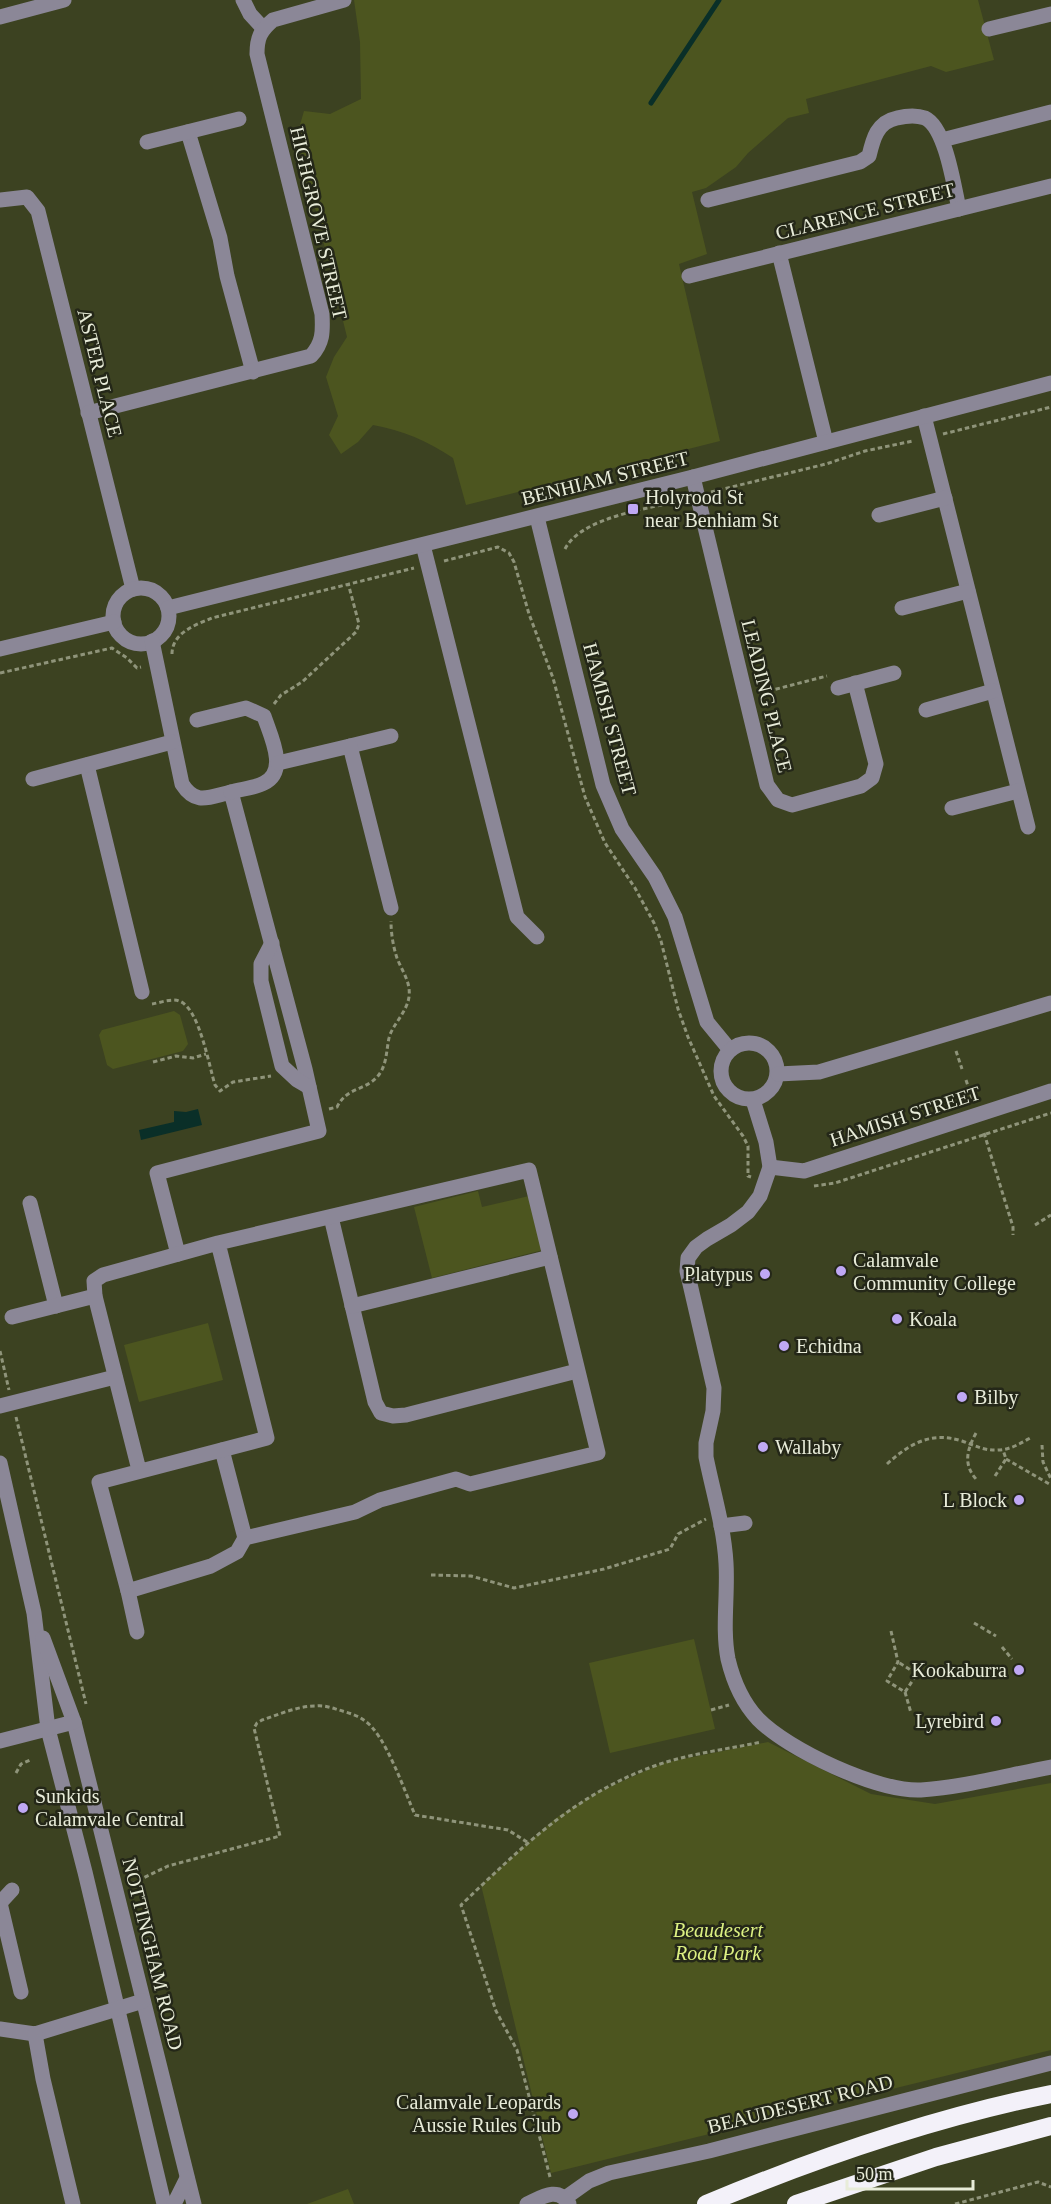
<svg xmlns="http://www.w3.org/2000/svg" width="1051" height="2204" font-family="Georgia,serif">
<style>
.green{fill:#4c551f}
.water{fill:#0a2f28}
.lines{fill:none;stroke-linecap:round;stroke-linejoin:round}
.stream{stroke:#0a2f28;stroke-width:5}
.path{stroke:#8f947a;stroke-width:3;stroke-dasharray:4.5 3;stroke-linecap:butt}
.minor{stroke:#8b8797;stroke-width:15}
.highway{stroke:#f3f1f9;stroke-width:18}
.poi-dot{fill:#bfa8f4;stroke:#242718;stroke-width:2}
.labels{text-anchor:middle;stroke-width:5;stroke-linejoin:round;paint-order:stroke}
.street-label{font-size:20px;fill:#e8ecd9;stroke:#242718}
.poi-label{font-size:20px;fill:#e8ecd9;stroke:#242718;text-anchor:start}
.park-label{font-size:20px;font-style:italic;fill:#dcf082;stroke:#242718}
</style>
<rect width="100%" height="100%" fill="#3c4221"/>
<g class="green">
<path d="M354,0H978L994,60L946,72L931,66L806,99L809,113L788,118L748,153L736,167L706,188L692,192L707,254L679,264L720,441L466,505L453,458C428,441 402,430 373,425L358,442L341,454L329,435L338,416L326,377L334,357L347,337L297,135L304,111L330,114L361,99L360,42Z"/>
<path d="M174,1011L180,1015L188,1044L183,1051L113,1069L107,1065L99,1035L102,1030Z"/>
<path d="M478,1191L482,1207L529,1196L543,1250L432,1278L414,1207Z"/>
<path d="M208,1323L223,1380L139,1402L124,1345Z"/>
<path d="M694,1639L715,1729L610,1753L589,1663Z"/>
<path d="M768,1742L871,1794L935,1804L1051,1783V2050L551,2173L481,1885L556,1818L596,1793L663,1763Z"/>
<path d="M348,2189L354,2204H307Z"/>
</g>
<path class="water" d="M198,1109L202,1125L141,1140L139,1130L174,1122V1111L186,1112Z"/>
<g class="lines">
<path class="stream" d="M651,103L719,0"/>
<g class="path">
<path d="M943,434L1051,407"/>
<path d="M711,492L826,464L865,451L913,441"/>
<path d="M565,549C581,517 651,508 684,500"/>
<path d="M444,561L498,547L509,553L514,562L529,614L553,678L585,797L605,843L635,888L654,923L661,941L678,1009L688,1037L714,1096L743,1136L748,1146V1176L751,1177"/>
<path d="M172,654C172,633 195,625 212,618L414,568"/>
<path d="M0,673L112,648L127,658L137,668L141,667"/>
<path d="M761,693L827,676"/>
<path d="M274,704L281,695L302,682L356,632L359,624L348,583"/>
<path d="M152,1004C159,1003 172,998 179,1001C199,1007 209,1066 215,1085L220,1091L233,1082L271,1076"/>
<path d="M956,1051L962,1069"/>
<path d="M153,1062L176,1056L193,1058L206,1054"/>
<path d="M966,1080L973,1101"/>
<path d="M329,1109L337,1107C347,1087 364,1091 377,1077C387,1066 386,1052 389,1038C391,1027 407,1012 409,997C411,982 402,971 397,958C393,946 391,933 391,921"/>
<path d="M984,1133L1013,1227V1235"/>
<path d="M814,1186L835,1183L1051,1113"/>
<path d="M1035,1225L1051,1215"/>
<path d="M0,1351L9,1390"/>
<path d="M16,1417L86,1704"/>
<path d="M976,1433C967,1450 963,1464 976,1479"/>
<path d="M1042,1445L1043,1462L1051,1479"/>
<path d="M1006,1459L1051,1485"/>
<path d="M887,1464C909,1444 931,1431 962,1441C974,1445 984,1451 998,1450C1010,1450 1021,1443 1032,1437"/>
<path d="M995,1476L1006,1459L1003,1450"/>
<path d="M431,1575L471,1576L514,1588L519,1587L604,1569L670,1549L678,1534L706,1519"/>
<path d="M974,1623L996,1636"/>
<path d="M891,1631L898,1662L887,1681L905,1692L917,1674L898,1662"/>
<path d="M1002,1647L1012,1659"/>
<path d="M905,1692L911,1713"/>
<path d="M711,1710L729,1705"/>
<path d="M16,1773L21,1764L30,1760"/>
<path d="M131,1884L168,1866L280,1836L254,1728L257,1723L262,1720C280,1714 298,1706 316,1706C325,1705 332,1708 339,1710C348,1713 358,1715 365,1721C385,1734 405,1792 415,1815L508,1830L527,1842"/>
<path d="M550,2177L517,2050L496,2011L461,1905C520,1849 572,1797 649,1768C685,1754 724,1750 761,1742"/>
<path d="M955,2204L1038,2182L1051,2187"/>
</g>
<g class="minor">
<path d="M243,0L250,14L263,28"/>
<path d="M0,17L64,0"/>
<path d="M989,29L1051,14"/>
<path d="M188,132L220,238L227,276L253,372"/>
<path d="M942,140L1051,112"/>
<path d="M147,142L239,119"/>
<path d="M0,200L27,197L38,211L133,589"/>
<path d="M708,200L860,162L869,156C873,139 877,122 897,118C905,116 917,115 925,118C946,128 954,187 959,209"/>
<path d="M779,253L826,442"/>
<path d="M689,276L1051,186"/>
<path d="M88,413L311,356C323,343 323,332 322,314L257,54C257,38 260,31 273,20L344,0"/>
<path d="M924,416L1028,827"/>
<path d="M693,477L767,785L778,800L792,805L861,786L872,778L876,764L855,683"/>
<path d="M879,515L945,498"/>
<path d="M537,517L603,785L622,829L655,877L675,917L707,1022L730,1050"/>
<path d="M423,545L517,917L537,937"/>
<circle cx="141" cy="616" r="28"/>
<path d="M168,608L693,477L1051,383"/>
<path d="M902,608L968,591"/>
<path d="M152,641L182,784C196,806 209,797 231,792L305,1069L319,1131L157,1173L178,1254"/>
<path d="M0,649L114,622"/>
<path d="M838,688L894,673"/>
<path d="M926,710L993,691"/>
<path d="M197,720L246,708L264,716C270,735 289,771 264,783C255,788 241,789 231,792"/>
<path d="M350,746L391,736"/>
<path d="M278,763L350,746L391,908"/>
<path d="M87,765L142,992"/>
<path d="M33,779L172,742"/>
<path d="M952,808L1018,791"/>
<path d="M272,943L261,964V981L282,1066L297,1080L309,1087"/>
<circle cx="749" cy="1071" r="28"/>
<path d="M778,1074L819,1072L1051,1003"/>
<path d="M753,1100L766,1142L770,1167L760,1196L748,1212L731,1225L707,1239L696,1247L688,1258L687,1271L714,1388L713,1411L706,1443V1457C713,1492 724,1527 726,1563C728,1595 722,1628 728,1659C733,1680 743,1703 758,1719C788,1750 878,1792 921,1790C965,1787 1008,1775 1051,1767"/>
<path d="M770,1167L804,1171L1051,1091"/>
<path d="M30,1203L56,1306"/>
<path d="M331,1217L375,1402L381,1413L393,1416L406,1415L577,1371"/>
<path d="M352,1306L550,1257"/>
<path d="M12,1317L95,1296"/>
<path d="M0,1406L115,1377"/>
<path d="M222,1450L245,1538"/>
<path d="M0,1463L34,1613L48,1729L85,1872L164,2204"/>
<path d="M139,1470L95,1296L94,1281L103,1275L218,1243L267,1438L99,1482L128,1591L211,1566L237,1552L245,1538L355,1512L380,1500L456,1479L470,1484L598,1453L529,1170L218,1243"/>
<path d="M721,1526L745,1523"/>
<path d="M128,1591L137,1632"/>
<path d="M43,1638L74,1722L194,2204"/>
<path d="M0,1741L74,1722"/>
<path d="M0,1903L21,1992"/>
<path d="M0,1903L12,1890"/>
<path d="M0,2029L35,2034L143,2001"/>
<path d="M35,2034L43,2079L73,2204"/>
<path d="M565,2198L589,2181L609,2173L709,2151L1051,2063"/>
<path d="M174,2204L187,2178"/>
<path d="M527,2204C542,2197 558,2186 569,2204"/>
</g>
<g class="highway">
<path d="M706,2204C817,2158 932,2118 1051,2094"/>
<path d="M796,2204L936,2157L1051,2126"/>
</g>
</g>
<g class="poi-dot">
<rect x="627" y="503" width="12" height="12" rx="3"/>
<circle cx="841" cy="1271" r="6"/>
<circle cx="765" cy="1274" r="6"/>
<circle cx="897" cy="1319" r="6"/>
<circle cx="784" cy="1346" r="6"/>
<circle cx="962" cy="1397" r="6"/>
<circle cx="763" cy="1447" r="6"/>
<circle cx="1019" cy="1500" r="6"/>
<circle cx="1019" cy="1670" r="6"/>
<circle cx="996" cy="1721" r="6"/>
<circle cx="23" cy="1808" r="6"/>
<circle cx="573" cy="2114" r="6"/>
</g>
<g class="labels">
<g class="street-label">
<text transform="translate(865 211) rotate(-14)" y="7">CLARENCE STREET</text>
<text transform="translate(319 223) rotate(77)" y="7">HIGHGROVE STREET</text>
<text transform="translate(100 373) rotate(76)" y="7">ASTER PLACE</text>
<text transform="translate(605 478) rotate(-14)" y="7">BENHIAM STREET</text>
<text transform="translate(767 696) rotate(76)" y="7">LEADING PLACE</text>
<text transform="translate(610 719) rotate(75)" y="7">HAMISH STREET</text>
<text transform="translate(905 1116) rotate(-18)" y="7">HAMISH STREET</text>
<text transform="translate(153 1954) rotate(76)" y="7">NOTTINGHAM ROAD</text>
<text transform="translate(800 2104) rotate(-14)" y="7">BEAUDESERT ROAD</text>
</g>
<g class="poi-label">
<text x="645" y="504">Holyrood St<tspan x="645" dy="23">near Benhiam St</tspan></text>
<text x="853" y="1267">Calamvale<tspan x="853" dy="23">Community College</tspan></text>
<text x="753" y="1281" text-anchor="end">Platypus</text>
<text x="909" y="1326">Koala</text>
<text x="796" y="1353">Echidna</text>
<text x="974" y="1404">Bilby</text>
<text x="775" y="1454">Wallaby</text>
<text x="1007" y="1507" text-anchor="end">L Block</text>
<text x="1007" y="1677" text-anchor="end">Kookaburra</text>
<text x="984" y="1728" text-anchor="end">Lyrebird</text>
<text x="35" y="1803">Sunkids<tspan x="35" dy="23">Calamvale Central</tspan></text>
<text x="561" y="2109" text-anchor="end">Calamvale Leopards<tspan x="561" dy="23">Aussie Rules Club</tspan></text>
</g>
<g class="park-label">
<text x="718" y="1937">Beaudesert<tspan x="718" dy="23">Road Park</tspan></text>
</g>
</g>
<path d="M847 2180v9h126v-9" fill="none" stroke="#e8ecd9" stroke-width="3"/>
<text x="856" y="2180" font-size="18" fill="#e8ecd9" stroke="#242718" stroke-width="4.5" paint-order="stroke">50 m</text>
</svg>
